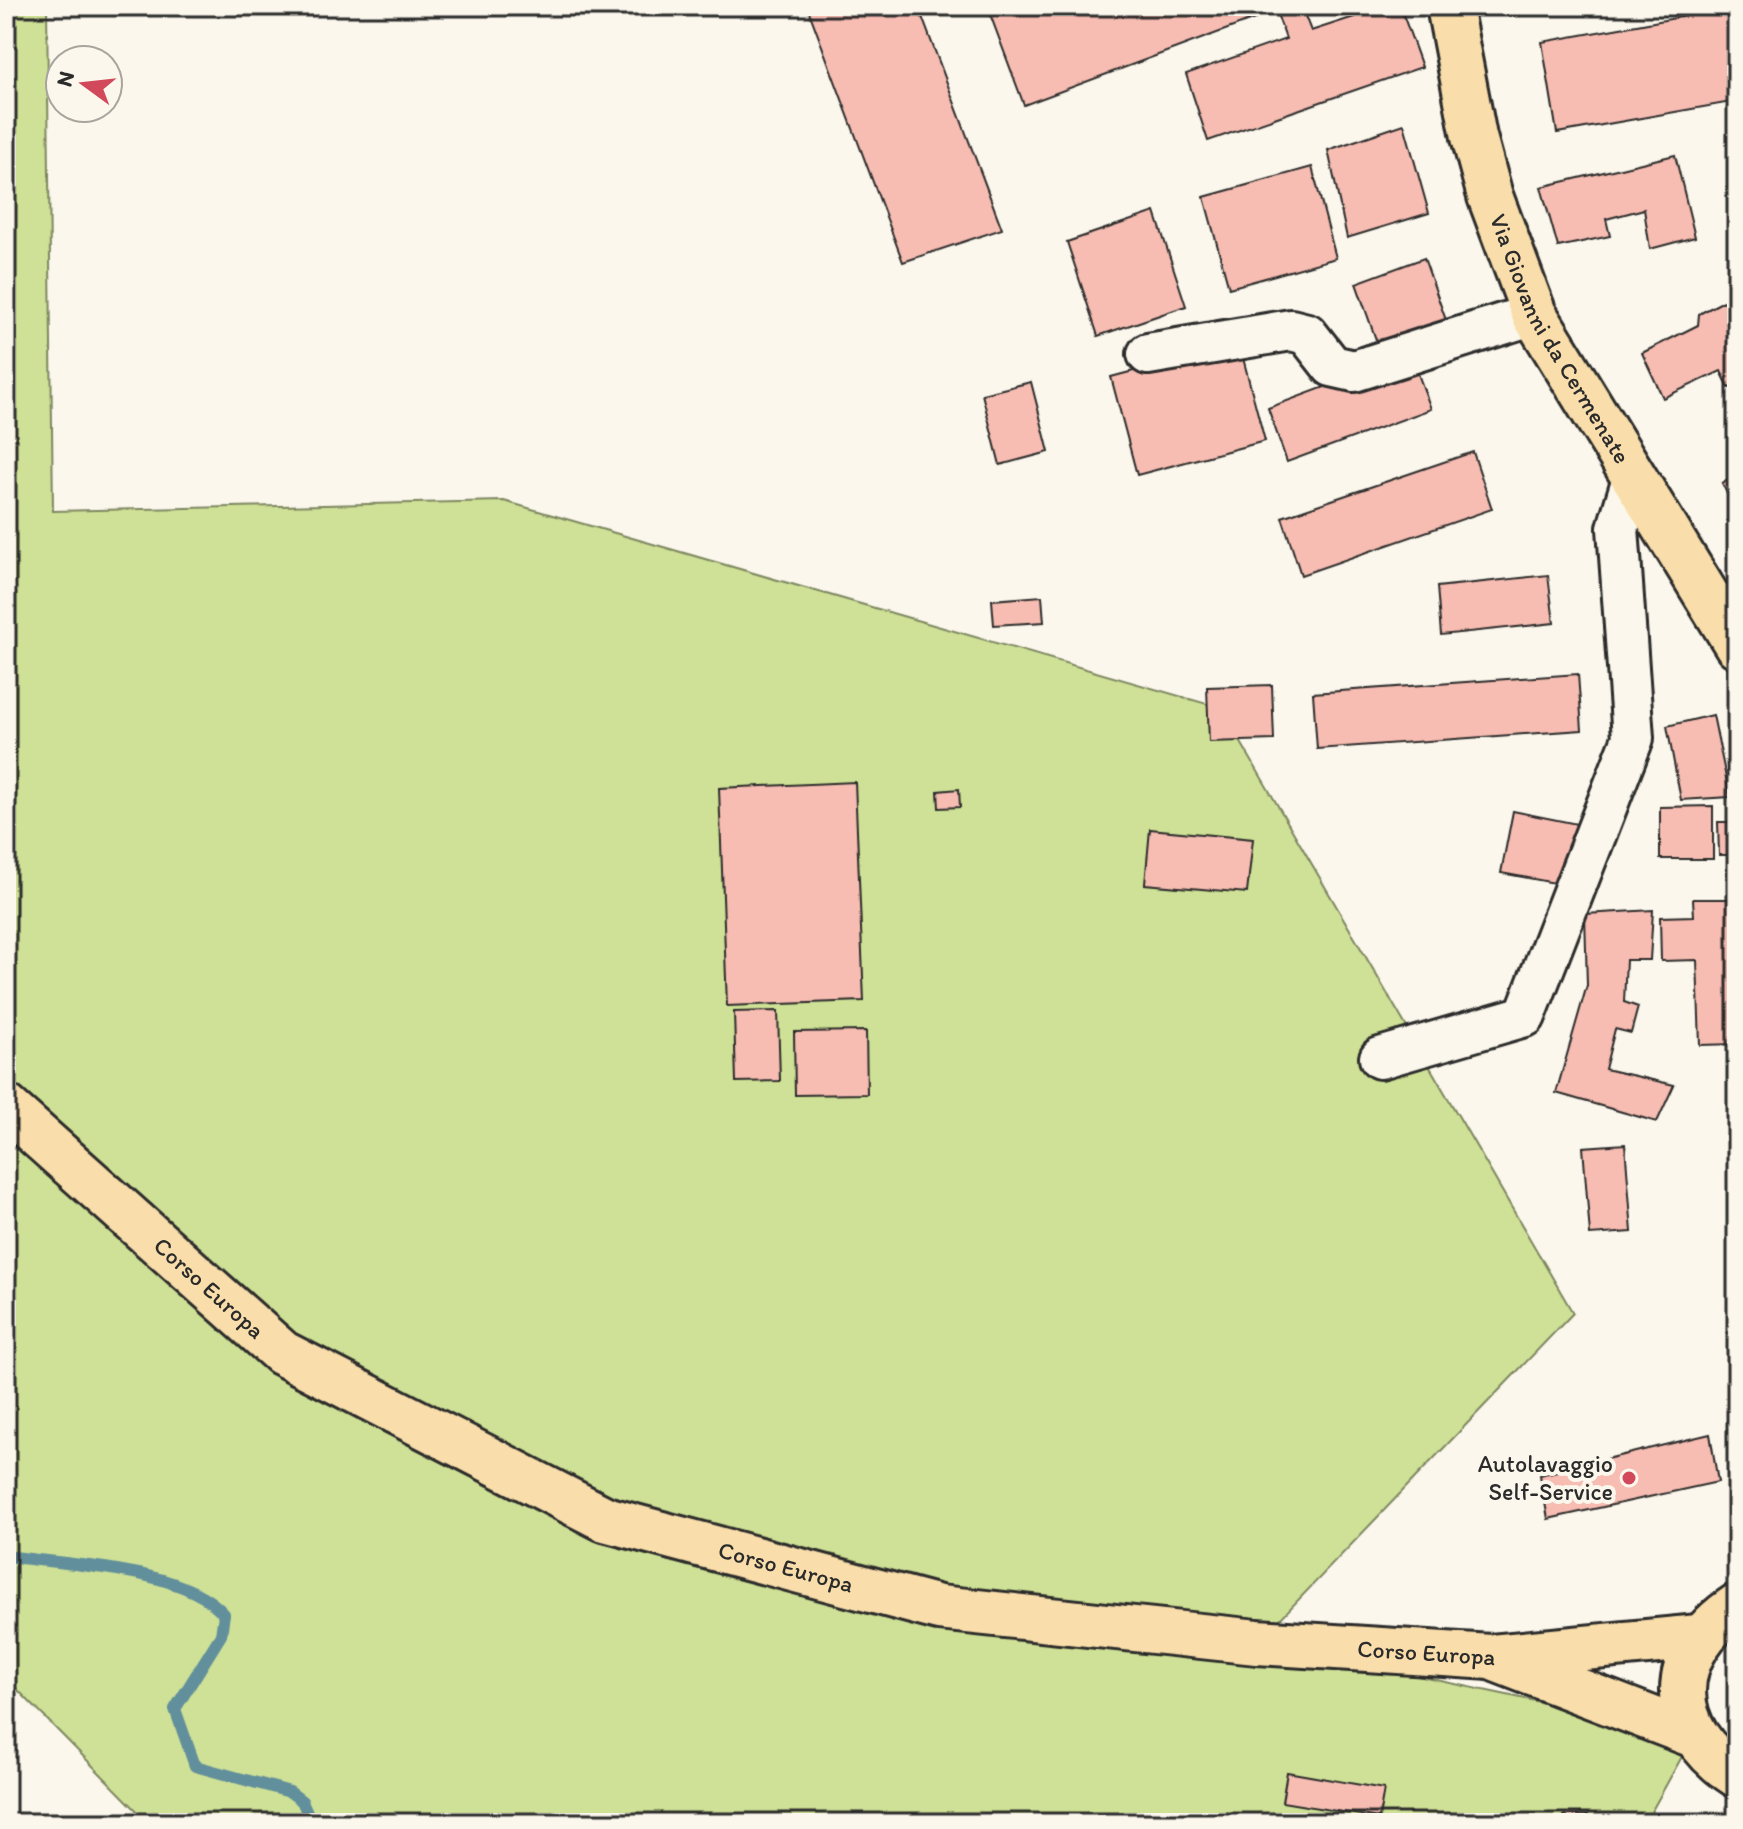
<svg xmlns="http://www.w3.org/2000/svg" width="1743" height="1829" font-family="Itim,sans-serif">
<style>
.green{fill:#cfe196;stroke:#7d8660;stroke-width:2}
.lines{fill:none;stroke-linecap:round;stroke-linejoin:round}
.stream{stroke:#628f9c;stroke-width:12}
.building{fill:#f7bdb2;stroke:#2b2b2b;stroke-width:2}
.minor-casing{stroke:#2b2b2b;stroke-width:46}
.major-casing{stroke:#2b2b2b;stroke-width:50}
.minor{stroke:#fbf7ec;stroke-width:40}
.major{stroke:#f9deab;stroke-width:44}
.poi-dot{fill:#d1495b;stroke:#fbf7ec;stroke-width:3}
.labels{text-anchor:middle;stroke-width:8;stroke-linejoin:round;paint-order:stroke}
.street-label{font-size:24px;fill:#2b2b2b;stroke:#fbf7ec}
.poi-label{font-size:24px;fill:#2b2b2b;stroke:#fbf7ec;text-anchor:end}
</style>
<rect width="100%" height="100%" fill="#fbf7ec"/>
<filter id="ink" filterUnits="userSpaceOnUse"><feTurbulence type="fractalNoise" baseFrequency=".0125" numOctaves="2"/><feDisplacementMap in="SourceGraphic" scale="16" xChannelSelector="R" yChannelSelector="G"/><feConvolveMatrix kernelMatrix="1 2 1 2 8 2 1 2 1" color-interpolation-filters="sRGB"/></filter>
<g filter="url(#ink)">
<path class="green" d="M6,6H47L53,511L504,501L1221,708L1573,1313L1258,1642L1694,1735L1645,1823H149L6,1678Z"/>
<g class="lines">
<path class="stream" d="M6,1556C66,1565 184,1567 224,1614L221,1635L175,1709L195,1766L290,1792L302,1801L312,1823"/>
</g>
<g class="building">
<path d="M807,6H918L1002,229L903,262Z"/>
<path d="M987,6H1301L1311,31L1388,6H1400L1422,67L1208,141L1186,74L1286,39L1276,11L1024,105Z"/>
<path d="M1737,7V101L1557,133L1542,42Z"/>
<path d="M1404,124L1429,213L1347,238L1328,150Z"/>
<path d="M1675,155L1695,237L1650,249L1644,209L1606,219L1610,236L1558,247L1541,187Z"/>
<path d="M1312,167L1336,258L1229,288L1204,197Z"/>
<path d="M1155,212L1186,306L1098,336L1067,242Z"/>
<path d="M1424,258L1448,326L1380,351L1356,283Z"/>
<path d="M1737,294V385L1729,388L1721,371L1663,398L1642,353L1698,325L1699,314Z"/>
<path d="M1239,343L1265,441L1137,475L1111,377Z"/>
<path d="M1411,355L1431,409L1287,462L1268,408Z"/>
<path d="M1031,382L1049,452L1000,465L982,394Z"/>
<path d="M1473,452L1492,509L1301,575L1282,517Z"/>
<path d="M1737,476V515L1722,483Z"/>
<path d="M1548,575L1554,623L1441,635L1437,587Z"/>
<path d="M1042,596L1044,622L994,625L992,600Z"/>
<path d="M1578,674L1582,730L1317,749L1313,693Z"/>
<path d="M1272,685L1274,740L1209,742L1207,687Z"/>
<path d="M1713,715L1730,797L1681,800L1667,726Z"/>
<path d="M855,782L864,1001L727,1006L719,788Z"/>
<path d="M959,789L960,807L939,808L938,791Z"/>
<path d="M1713,806V859H1660V807Z"/>
<path d="M1513,811L1582,825L1571,886L1501,873Z"/>
<path d="M1718,822H1737V880L1735,855H1719Z"/>
<path d="M1150,829L1253,839L1247,893L1145,884Z"/>
<path d="M1693,899H1737V1044L1700,1045L1697,960L1661,961L1660,917L1694,916Z"/>
<path d="M1653,910L1650,960H1626L1624,1002L1638,1007L1631,1033L1615,1029L1605,1069L1674,1085L1657,1122L1556,1093L1587,985L1585,914Z"/>
<path d="M778,1011L780,1081L736,1082L734,1012Z"/>
<path d="M866,1031L867,1094L795,1095L794,1032Z"/>
<path d="M1625,1144L1632,1232L1590,1235L1583,1147Z"/>
<path d="M1710,1434L1718,1482L1548,1519L1540,1475Z"/>
<path d="M1287,1772L1384,1789L1379,1818L1282,1802Z"/>
<rect x="1564" y="1815" width="24" height="8"/>
</g>
<g class="lines">
<g class="minor-casing">
<g id="minor">
<path d="M1148,354L1291,330L1307,334L1332,366L1354,371L1534,314"/>
<path d="M1380,1058L1525,1016L1633,738L1618,528L1633,478"/>
</g>
</g>
<g class="major-casing">
<g id="major">
<path id="s1" d="M1449,6L1474,137L1490,196L1534,314L1737,645"/>
<path id="s2" d="M6,1107L282,1353L605,1519L939,1608L1257,1642L1491,1657L1699,1637"/>
<path d="M1737,1606C1666,1653 1664,1728 1737,1775"/>
<path d="M1498,1660L1694,1735"/>
</g>
</g>
<use href="#minor" class="minor"/>
<use href="#major" class="major"/>
</g>
</g>
<circle class="poi-dot" cx="1629" cy="1478" r="8"/>
<g class="labels">
<g class="street-label">
<text dy="8" stroke="none"><textPath href="#s1" startOffset="354">Via Giovanni da Cermenate</textPath></text>
<text dy="8" stroke="none"><textPath href="#s2" startOffset="272">Corso Europa</textPath></text>
<text dy="8" stroke="none"><textPath href="#s2" startOffset="920">Corso Europa</textPath></text>
<text dy="8" stroke="none"><textPath href="#s2" startOffset="1568">Corso Europa</textPath></text>
</g>
<g class="poi-label">
<text x="1613" y="1472">Autolavaggio<tspan x="1613" dy="28">Self-Service</tspan></text>
</g>
</g>
<rect width="1743" height="1829" fill="none" stroke="#fbf7ec" stroke-width="32"/>
<rect x="16" y="16" width="1711" height="1797" fill="none" stroke="#2b2b2b" stroke-width="3" filter="url(#ink)"/>
<g transform="translate(84 84) rotate(285)"><circle r="38" fill="#fbf7ec" stroke="#a8a59f" stroke-width="2"/>
<path d="M0-6L14 30L0 20L-14 30Z" fill="#d1495b"/>
<text y="-12" font-size="22" font-weight="bold" text-anchor="middle" fill="#2b2b2b">N</text>
</g>
</svg>
